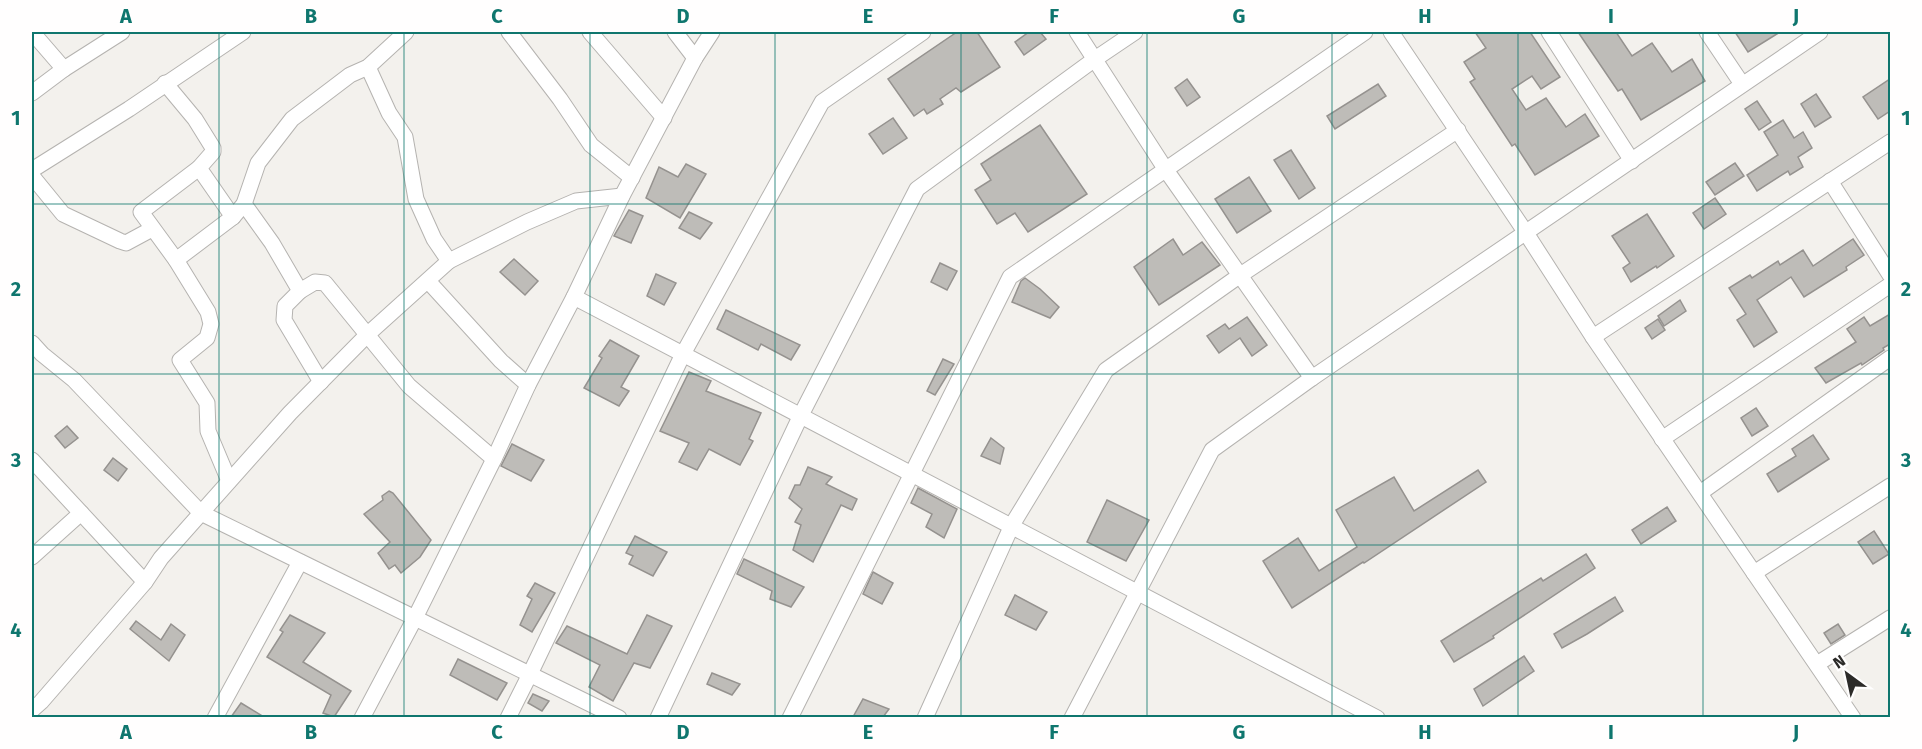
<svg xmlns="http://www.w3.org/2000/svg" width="1922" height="749" font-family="'Fira Sans',sans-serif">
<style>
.building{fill:#bebcb8;stroke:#95928f;stroke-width:1.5}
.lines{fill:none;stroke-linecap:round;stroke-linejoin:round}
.minor-casing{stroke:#b5b3b0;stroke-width:17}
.minor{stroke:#fff;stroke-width:15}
.grid{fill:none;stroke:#0f766e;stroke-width:1.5;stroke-opacity:0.55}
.neatline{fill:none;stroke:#0f766e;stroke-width:2}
.grid-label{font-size:20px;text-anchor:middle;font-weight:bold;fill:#0f766e}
</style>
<rect width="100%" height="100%" fill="#f3f1ed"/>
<g class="building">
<path d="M957,32H977L1000,67L961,92L956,88L940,99L943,104L927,114L924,109L914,116L888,79Z"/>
<path d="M1029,32H1040L1046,39L1024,55L1015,42Z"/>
<path d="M1475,32H1530L1560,77L1541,89L1532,76L1512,89L1526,110L1546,98L1566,127L1585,114L1599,136L1535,175L1515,144L1512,146L1470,82L1475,79L1464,62L1486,48Z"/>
<path d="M1578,32H1616L1632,56L1652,43L1672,72L1692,59L1705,81L1641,120L1622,89L1618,91Z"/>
<path d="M1735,32H1780L1748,52Z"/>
<path d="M1187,79L1200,97L1187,106L1175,88Z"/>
<path d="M1890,79V111L1878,119L1863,97Z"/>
<path d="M1378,84L1386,96L1335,129L1327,116Z"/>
<path d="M1816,94L1831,117L1815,127L1801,104Z"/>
<path d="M1757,101L1771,122L1759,130L1745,109Z"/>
<path d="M893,118L907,138L883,154L869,134Z"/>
<path d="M1783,120L1794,138L1803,132L1812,148L1798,157L1803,167L1790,175L1788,171L1757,191L1747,175L1778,155L1764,132Z"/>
<path d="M1040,125L1087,194L1028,232L1015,213L997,224L975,190L991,180L981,164Z"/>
<path d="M1291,150L1315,188L1299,199L1274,160Z"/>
<path d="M1735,163L1744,176L1715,195L1706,182Z"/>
<path d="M686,164L706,174L680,218L646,198L659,167L678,177Z"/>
<path d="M1249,177L1271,211L1237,233L1215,199Z"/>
<path d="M1715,198L1726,214L1704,229L1693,213Z"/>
<path d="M629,210L643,216L631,243L614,236Z"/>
<path d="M689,212L712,223L700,239L679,228Z"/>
<path d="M1647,214L1674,256L1657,268L1656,266L1631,282L1623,268L1630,263L1612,236Z"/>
<path d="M1173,239L1183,255L1202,242L1220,265L1159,305L1134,267Z"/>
<path d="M1853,239L1864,255L1846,267L1847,270L1834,278L1804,297L1791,277L1757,300L1777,332L1754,347L1737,320L1746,314L1729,288L1750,275L1752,278L1778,261L1780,265L1803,250L1813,266Z"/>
<path d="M514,259L538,281L525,295L500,272Z"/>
<path d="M940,263L957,271L947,290L931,282Z"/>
<path d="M656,274L676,283L664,305L647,296Z"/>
<path d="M1025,278L1040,289L1059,307L1050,318L1012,302L1021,281Z"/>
<path d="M1680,300L1686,311L1664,326L1658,316Z"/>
<path d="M726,310L800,345L791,360L761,344L758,350L717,329Z"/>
<path d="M1890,314V344L1883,348L1884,350L1862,365L1861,363L1826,383L1815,368L1856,342L1847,329L1864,317L1870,326Z"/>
<path d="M1247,317L1267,345L1252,356L1240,338L1219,353L1207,336L1225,324L1229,329Z"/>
<path d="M1658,319L1665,330L1652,339L1645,328Z"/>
<path d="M610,340L639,356L621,387L629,391L619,406L584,388L602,358L599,356Z"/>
<path d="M943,359L954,364L935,395L927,391Z"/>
<path d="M689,372L711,381L706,391L761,413L749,439L753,441L740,465L709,449L697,470L679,462L689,443L660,431Z"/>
<path d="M1756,408L1768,426L1752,436L1741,418Z"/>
<path d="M67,426L78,438L65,448L55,436Z"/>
<path d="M1813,435L1829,459L1778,492L1767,474L1796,456L1792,449Z"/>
<path d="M991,438L1004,448L1000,464L981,456Z"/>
<path d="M512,444L544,460L531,481L501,466Z"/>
<path d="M113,458L127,469L118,481L104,470Z"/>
<path d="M808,467L832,477L826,484L857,499L852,510L841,505L813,562L793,550L801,525L795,522L802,509L789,498L795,485H800Z"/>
<path d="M1478,470L1486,482L1364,563L1363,562L1292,608L1263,561L1298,538L1319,571L1357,547L1336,510L1394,477L1414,511Z"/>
<path d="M918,488L957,509L944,538L926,527L932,514L911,503Z"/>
<path d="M389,491L393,493L431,540L420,557L401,573L395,565L389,569L378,553L390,542L364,514L383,500L382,496Z"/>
<path d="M1107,500L1149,520L1126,561L1087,542Z"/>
<path d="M1667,507L1676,521L1641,544L1632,530Z"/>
<path d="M1874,531L1889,554L1873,564L1858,542Z"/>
<path d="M635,536L667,552L653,576L629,564L633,556L626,553Z"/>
<path d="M1586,554L1595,568L1493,636L1494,638L1454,662L1441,641L1541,578L1543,581Z"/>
<path d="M744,559L804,587L791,607L770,599L772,591L737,574Z"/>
<path d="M873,572L893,583L882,604L863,594Z"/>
<path d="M535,583L555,593L532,632L520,625L532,599L527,596Z"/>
<path d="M1015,595L1047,612L1036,630L1005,615Z"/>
<path d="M1615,597L1623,611L1587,634L1562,648L1554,634Z"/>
<path d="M290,615L325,633L303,662L351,691L334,717L323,713L331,695L267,657L283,632L280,630Z"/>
<path d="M647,615L672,626L650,668L634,663L613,701L589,687L600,665L556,643L567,626L627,654Z"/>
<path d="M136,621L161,640L171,624L185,635L169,661L130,629Z"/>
<path d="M1838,624L1845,635L1831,644L1824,633Z"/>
<path d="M1524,656L1534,671L1483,706L1474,689Z"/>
<path d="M458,659L507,683L497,700L450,675Z"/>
<path d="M712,673L740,684L732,695L707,684Z"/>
<path d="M533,694L549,701L542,711L528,703Z"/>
<path d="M863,699L889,709L883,717H853Z"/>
<path d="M241,703L264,717H231Z"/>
</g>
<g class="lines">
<g class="minor-casing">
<g id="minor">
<path d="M32,32L64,69L32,93"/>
<path d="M509,32L560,99L591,145L632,178"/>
<path d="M590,32L664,118"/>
<path d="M675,32L695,58"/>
<path d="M1077,32L1166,170L1312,378"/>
<path d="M1391,32L1526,233L1593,337L1853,718"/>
<path d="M1549,32L1632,161"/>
<path d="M1707,32L1742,84"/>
<path d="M368,67L389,113L405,137L416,199L434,239L449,261"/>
<path d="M64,69L122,32"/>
<path d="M165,83L195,119L213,148V152L199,168L233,217"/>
<path d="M199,168L141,212L176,260L208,312L211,324L207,338L180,360L207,403L208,431L229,481"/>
<path d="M32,170L129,109L243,32"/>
<path d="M32,176L63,214L120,241L126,243L152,229"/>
<path d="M1830,181L1890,275"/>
<path d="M244,204L272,243L300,291L285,306L284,320L321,382"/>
<path d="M176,260L233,217L244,204L258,163L292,119L350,75L368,67L406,32"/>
<path d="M428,281L501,361L528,385"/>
<path d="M300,291L315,282L325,283L409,386L494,459"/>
<path d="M574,297L1377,718"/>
<path d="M1593,337L1890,142"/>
<path d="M32,343L42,354L74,380L201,513L619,718"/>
<path d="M1662,439L1890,285"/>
<path d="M32,460L145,582"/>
<path d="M1700,493L1890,358"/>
<path d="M32,557L81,513"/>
<path d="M1754,573L1890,486"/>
<path d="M1817,664L1890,618"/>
<path d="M32,710L41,702L145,582L161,558L290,413L368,334L449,261L527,222L576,201L622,196"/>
<path d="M215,718L300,562"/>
<path d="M362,718L415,618L494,459L528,385L574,297L622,196L695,58L712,32"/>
<path d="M508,718L530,674L683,354L822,102L923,32"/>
<path d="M658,718L801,415L917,189L1095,59L1135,32"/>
<path d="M790,718L1010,277L1365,32"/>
<path d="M925,718L1012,525L1106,370L1239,276L1458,130"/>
<path d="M1072,718L1212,450L1312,378L1820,32"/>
</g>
</g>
<use href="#minor" class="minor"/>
</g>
<path class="grid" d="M219,32V718M404,32V718M590,32V718M775,32V718M961,32V718M1147,32V718M1332,32V718M1518,32V718M1703,32V718M32,204H1890M32,374H1890M32,545H1890"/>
<rect width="1922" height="749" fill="none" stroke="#fffefe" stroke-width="66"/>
<g transform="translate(1847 674) rotate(327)" stroke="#fffefe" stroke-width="4.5" paint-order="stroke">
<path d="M0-4.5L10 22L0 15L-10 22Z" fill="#2c2b29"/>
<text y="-9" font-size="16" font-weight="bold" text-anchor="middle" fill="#2c2b29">N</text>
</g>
<rect x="33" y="33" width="1856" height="683" class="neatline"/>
<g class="grid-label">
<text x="126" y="23">A</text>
<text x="311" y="23">B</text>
<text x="497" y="23">C</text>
<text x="683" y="23">D</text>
<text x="868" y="23">E</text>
<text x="1054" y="23">F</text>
<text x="1239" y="23">G</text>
<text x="1425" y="23">H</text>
<text x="1611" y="23">I</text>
<text x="1796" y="23">J</text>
<text x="16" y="125">1</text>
<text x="1906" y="125">1</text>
<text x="16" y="296">2</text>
<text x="1906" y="296">2</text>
<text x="16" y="467">3</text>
<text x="1906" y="467">3</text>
<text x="16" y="637">4</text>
<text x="1906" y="637">4</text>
<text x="126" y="739">A</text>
<text x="311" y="739">B</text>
<text x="497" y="739">C</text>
<text x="683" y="739">D</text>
<text x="868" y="739">E</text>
<text x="1054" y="739">F</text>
<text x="1239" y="739">G</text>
<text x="1425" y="739">H</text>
<text x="1611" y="739">I</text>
<text x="1796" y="739">J</text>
</g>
</svg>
